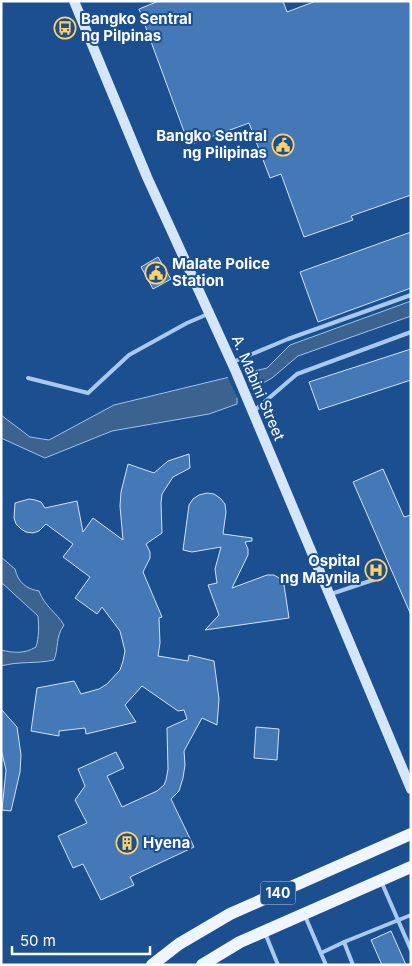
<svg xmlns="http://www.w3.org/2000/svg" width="412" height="966" font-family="Inter,sans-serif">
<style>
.water{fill:#3c6290;stroke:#9cc4f0}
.pier{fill:#1b4f8f}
.building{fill:#4478b7;stroke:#cfe3fa}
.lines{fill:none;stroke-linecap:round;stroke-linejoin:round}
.lane{stroke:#a9c9ee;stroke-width:4}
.secondary{stroke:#d6e6fa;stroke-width:10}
.primary{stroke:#f0f6ff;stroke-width:12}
.labels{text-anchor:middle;stroke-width:4;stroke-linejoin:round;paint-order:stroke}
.shield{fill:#1b4f8f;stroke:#bbcadd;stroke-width:1}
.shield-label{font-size:14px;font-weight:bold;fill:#fff}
.poi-label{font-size:15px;font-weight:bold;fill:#fff;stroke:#1b4f8f;text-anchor:start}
.street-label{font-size:15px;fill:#fff;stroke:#1b4f8f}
</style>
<rect width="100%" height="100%" fill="#1b4f8f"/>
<g class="water">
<path d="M411,301V316L298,356L272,378L237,398V404L209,414L112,431L45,458L1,438V415L30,437L49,440L114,405L267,368L290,345Z"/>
<path d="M1,557L15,569C18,582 26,589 39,591C45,607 56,612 64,625C55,638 59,647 54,660C36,664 19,661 1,666V650C14,653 24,654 36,647C39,637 39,627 38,616L1,582Z"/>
</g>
<path class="pier" d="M247,370L256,390L239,401L227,376Z"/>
<g class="building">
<path d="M159,1H283L287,12L316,1H411V195L351,216L353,220L304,237L281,174L270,178L249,123L189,145L139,9Z"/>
<path d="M411,232V288L318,322L300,272Z"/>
<path d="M158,257L171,279L153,289L141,267Z"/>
<path d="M411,349V380L319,410L309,382Z"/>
<path d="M189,454L190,468L173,477L162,494L161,503L162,533L146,544L150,552V558L143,572L162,617L159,618L160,643L158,656L188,661L189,655L214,661L219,699L217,725L202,718L184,751L185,765L183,778L179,791L171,799L194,847L130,877L134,885L101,900L83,864L73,868L58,836L87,823L75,800L85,786L78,769L116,752L124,768L107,776L122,807L157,791L164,785L166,780L168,769L167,728L187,719L184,710L178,711L142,686L125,705L136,722L86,734L85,728L59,731V736L31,731L37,688L74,681L81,694L99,689L107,684L120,670L123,661L125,651L120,631L102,607L97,614L75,598L90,577L63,557L73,544L46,524L39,531L33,533L26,532L21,529L16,524L14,518L15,503L29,499L35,500L41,502L45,508L77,501L83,532L93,518L123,540L120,506L121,492L128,464L154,473L168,461Z"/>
<path d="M383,469L404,517L411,515V615L353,482Z"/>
<path d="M207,493L214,494L220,498L225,504L226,512L223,534L252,538V541L245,542L248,549V555L232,588L267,575H274L279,578L284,585L289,618L205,630L219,615L208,585L217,583L215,569L221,547L192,552L183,550L189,505L193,499L199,495Z"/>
<path d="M1,709L17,727L21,755L20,772L11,811L2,810L6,770L1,749Z"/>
<path d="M256,727L279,729L277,760L254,758Z"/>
<path d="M391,931L406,965H382L371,940Z"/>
</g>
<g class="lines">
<g class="lane">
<path d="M233,362L288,339L411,295"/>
<path d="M28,378L88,393L129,355L187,323L208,314"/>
<path d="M254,411L297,374L411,332"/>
<path d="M331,594L376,579"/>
<path d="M381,881L411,950"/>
<path d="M305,916L326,965"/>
<path d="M265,933L278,965"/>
<path d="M344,942L411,915"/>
<path d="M321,953L344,942L353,965"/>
</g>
<path class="secondary" d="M74,1L147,177L236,372L411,789"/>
<g class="primary">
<path d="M152,965L179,944L230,914L411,834"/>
<path d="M202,965L240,942L411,867"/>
</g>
</g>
<defs>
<g id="bus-ring" transform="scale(1.125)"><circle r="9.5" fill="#1b4f8f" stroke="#ffd166" stroke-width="1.5"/><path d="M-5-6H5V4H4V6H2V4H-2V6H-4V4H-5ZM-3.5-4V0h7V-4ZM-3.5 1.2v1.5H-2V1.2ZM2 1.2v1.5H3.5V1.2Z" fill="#ffd166"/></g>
<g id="civic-ring" transform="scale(1.125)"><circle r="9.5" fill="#1b4f8f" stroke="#ffd166" stroke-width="1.5"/><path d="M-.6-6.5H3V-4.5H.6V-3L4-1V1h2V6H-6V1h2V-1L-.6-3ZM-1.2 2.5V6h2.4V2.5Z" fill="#ffd166"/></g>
<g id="hospital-ring" transform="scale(1.125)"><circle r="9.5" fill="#1b4f8f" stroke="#ffd166" stroke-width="1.5"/><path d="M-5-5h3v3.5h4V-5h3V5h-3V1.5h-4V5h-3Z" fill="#ffd166"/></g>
<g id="building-ring" transform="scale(1.125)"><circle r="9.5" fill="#1b4f8f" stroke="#ffd166" stroke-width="1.5"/><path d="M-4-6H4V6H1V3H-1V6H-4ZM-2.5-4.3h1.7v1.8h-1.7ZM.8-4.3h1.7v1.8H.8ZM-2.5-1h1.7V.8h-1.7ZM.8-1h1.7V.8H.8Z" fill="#ffd166"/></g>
</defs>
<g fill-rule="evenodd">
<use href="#bus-ring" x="65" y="28"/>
<use href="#civic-ring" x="283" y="145"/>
<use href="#civic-ring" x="156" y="273"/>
<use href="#hospital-ring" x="376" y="570"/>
<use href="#building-ring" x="127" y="843"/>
</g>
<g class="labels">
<rect class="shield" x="260.5" y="881.5" width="35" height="23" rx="4"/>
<g class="shield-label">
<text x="278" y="898">140</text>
</g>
<g class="poi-label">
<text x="81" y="24">Bangko Sentral<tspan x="81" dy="17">ng Pilpinas</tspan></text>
<text x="267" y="141" text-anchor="end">Bangko Sentral<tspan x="267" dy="17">ng Pilipinas</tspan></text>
<text x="172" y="269">Malate Police<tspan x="172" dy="17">Station</tspan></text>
<text x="360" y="566" text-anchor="end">Ospital<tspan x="360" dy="17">ng Maynila</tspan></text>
<text x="143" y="848">Hyena</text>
</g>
<g class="street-label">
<text transform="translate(258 388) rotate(67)" y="5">A. Mabini Street</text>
</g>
</g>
<rect width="412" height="966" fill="none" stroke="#ffffff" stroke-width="5"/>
<path d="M12 946v8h138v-8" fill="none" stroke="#ffffff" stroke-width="2.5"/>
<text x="20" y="946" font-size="15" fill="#ffffff" stroke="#1b4f8f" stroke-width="4" paint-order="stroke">50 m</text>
</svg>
